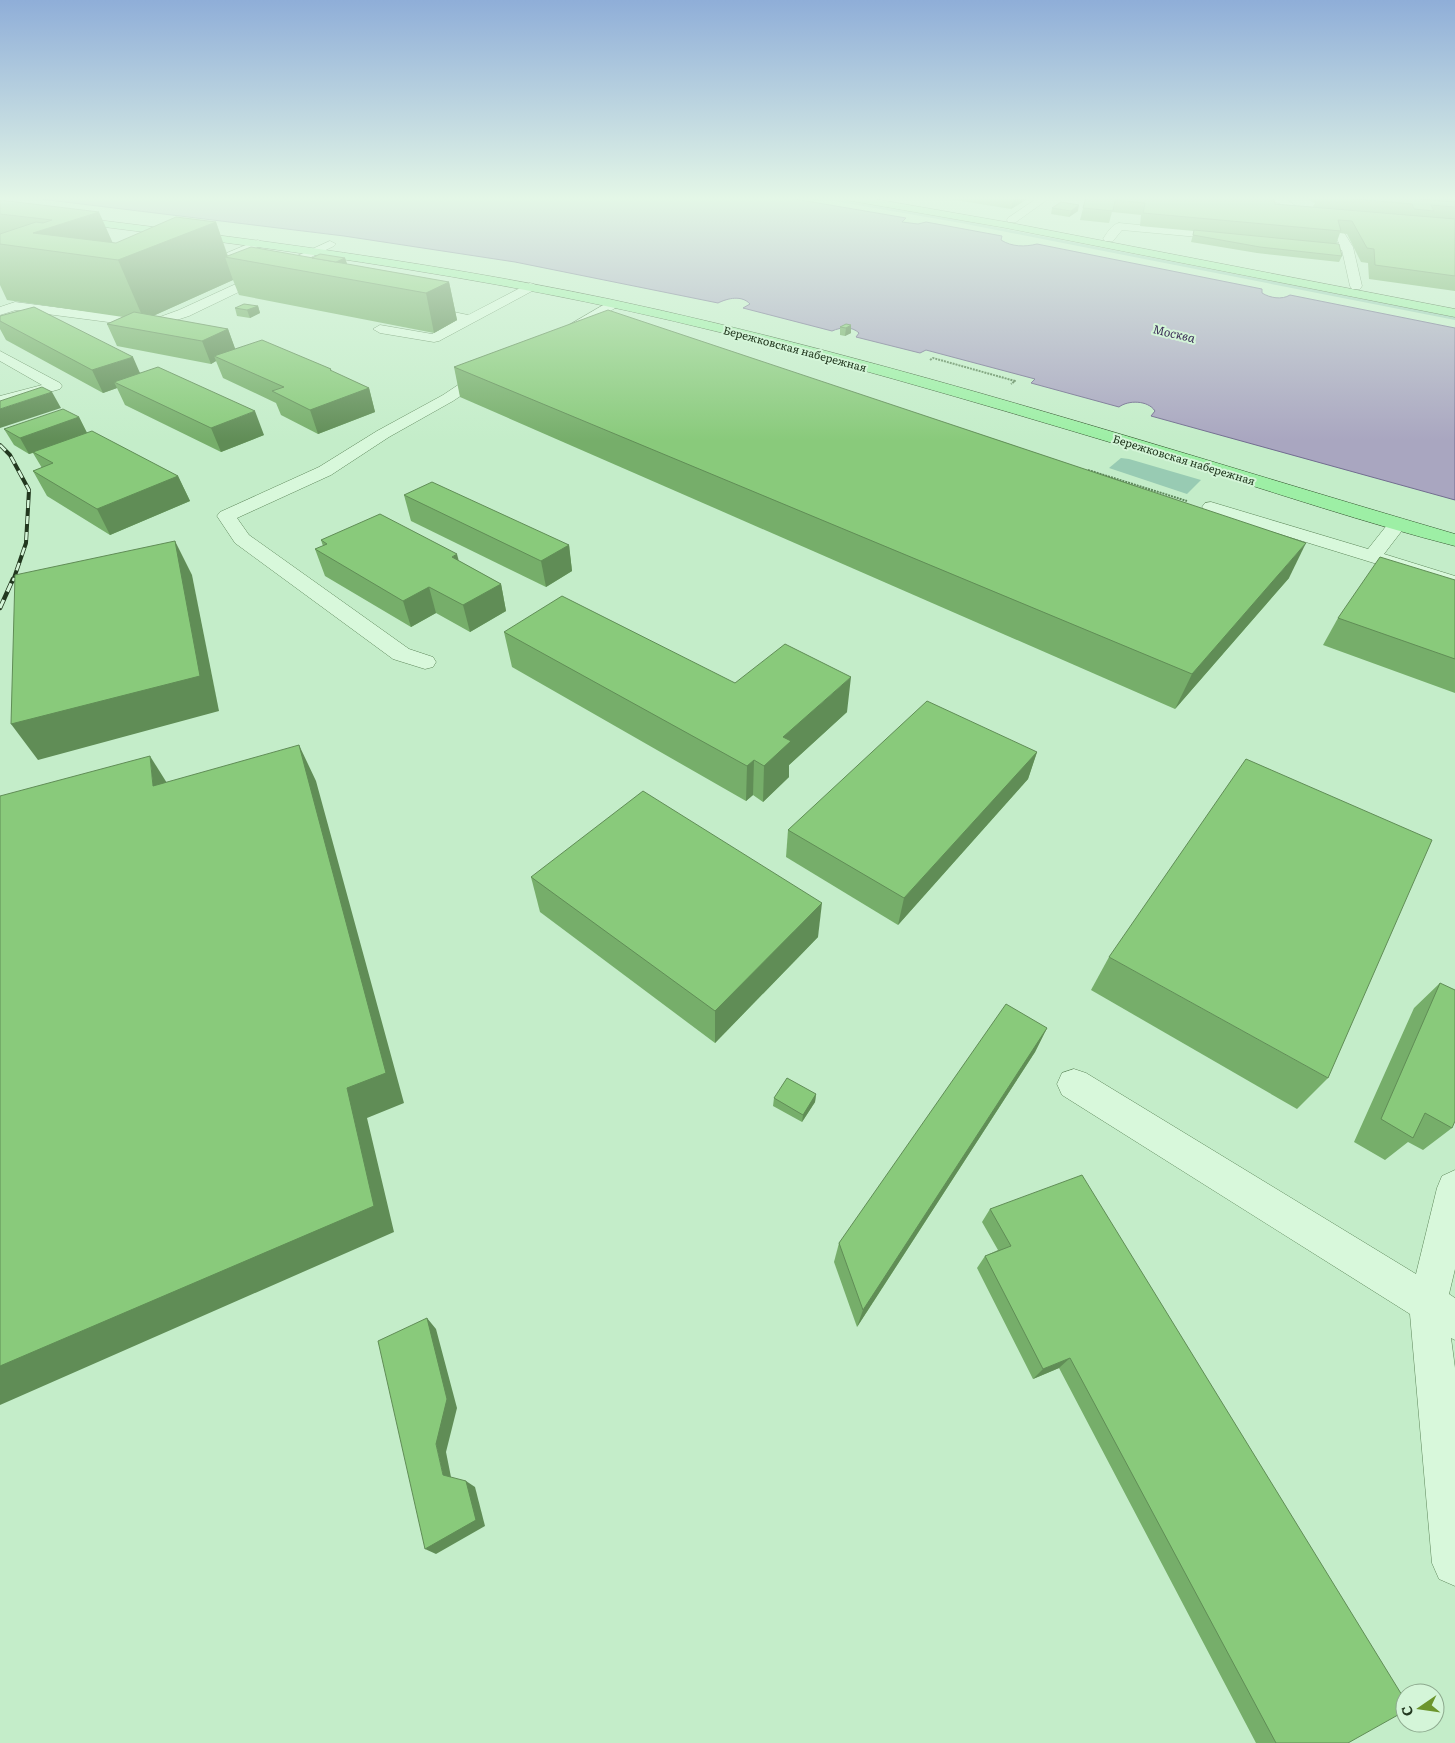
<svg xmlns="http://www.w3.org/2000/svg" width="1455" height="1743" font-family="Literata,serif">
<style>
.green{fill:#98cbb3}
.water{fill:#a9a6c0;stroke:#726d8f}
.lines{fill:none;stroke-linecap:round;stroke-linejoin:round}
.minor-casing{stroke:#5e875b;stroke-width:1}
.major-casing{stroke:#34552f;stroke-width:1}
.path-far1{stroke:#5e875b;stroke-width:1;stroke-dasharray:1 1;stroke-linecap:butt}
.path{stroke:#5e875b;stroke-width:2;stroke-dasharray:2 1;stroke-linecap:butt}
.minor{fill:#d8f8db;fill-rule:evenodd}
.major{fill:#9defa5;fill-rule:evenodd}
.rail-far1-casing{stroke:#22381f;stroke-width:4}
.rail-casing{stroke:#22381f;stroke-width:4.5}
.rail-far1{stroke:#d4f5d8;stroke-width:2.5;stroke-dasharray:8;stroke-linecap:butt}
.rail{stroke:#d4f5d8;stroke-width:3;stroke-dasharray:9;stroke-linecap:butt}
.wall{fill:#76ae6a}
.shaded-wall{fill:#608d56}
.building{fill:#89ca7b;stroke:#608d56}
.labels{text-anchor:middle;stroke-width:4;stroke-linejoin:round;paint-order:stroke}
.far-street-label{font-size:11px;fill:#22381f;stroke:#d4f5d8}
.far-water-label{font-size:12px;font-style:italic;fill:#3c2e57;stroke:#d4f5d8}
</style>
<rect width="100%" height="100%" fill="#c4edc9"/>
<g class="green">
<path d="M811,197H824L965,221L1455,317V320L961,223Z"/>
<path d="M1121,458L1129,459L1201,480L1187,494L1109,468Z"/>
</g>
<path class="water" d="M24,197H783L906,218L902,222L918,224L926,222L1002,236L1001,240C1012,247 1025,247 1037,244L1262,289V293C1270,298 1282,300 1290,295L1455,328V500L1151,416L1155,411C1148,400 1128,400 1119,407L1031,383L1035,379L926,350L920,353L856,337L859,333C852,326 841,327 832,331L743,308L750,304C742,295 728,298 718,303L515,262L344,236Z"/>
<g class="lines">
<g class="minor-casing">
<g id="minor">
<path d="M1039,197H1051L1016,222H1008L1007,220L1008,218Z"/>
<path d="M1259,197L1286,199L1308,215L1303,218L1299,217L1279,203L1260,199Z"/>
<path d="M1119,223L1231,234L1237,237L1231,240L1122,230L1113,241H1105L1103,239C1107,233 1112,224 1119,223Z"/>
<path d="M1339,230L1343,231L1353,247L1362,286L1360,289H1352L1350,286L1342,250L1301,246L1295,243L1301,240L1339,243L1334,233Z"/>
<path d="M258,240L264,243L262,245L197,275L193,276L187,272L189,269Z"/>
<path d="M330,241L336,244L334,246L189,316L158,326H139L16,310L0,315V307L15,302L139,318H157L179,310Z"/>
<path d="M530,283L534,284L536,287L534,290L439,341L434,342L380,333L373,329L380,325L432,334L457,320L415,312L414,309L415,306L420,305L468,315Z"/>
<path d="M612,300L618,304L617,307L571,334H561L559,331Z"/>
<path d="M0,351L60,383L62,386L60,389L0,406V396L42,385L0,361Z"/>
<path d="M490,366L495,367L497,370L495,373L453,401L389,437L331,475L237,518L249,535L409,649L433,657L436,662L433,667L425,669L393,659L235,543L217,516L220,512L319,467L377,431L443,395L485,367Z"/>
<path d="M1211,502L1368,549L1391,520L1398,518L1405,520L1407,524L1384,554L1455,576V588L1205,511L1202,507L1205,503Z"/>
<path d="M1074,1069L1086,1073L1416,1274L1437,1188L1442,1176L1455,1170V1269L1449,1294L1455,1298V1340L1451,1338L1455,1368V1586L1439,1579L1432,1563L1410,1314L1062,1095L1057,1084L1062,1073Z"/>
</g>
</g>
<g class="major-casing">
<g id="major">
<path d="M841,197H863L1006,222L1455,309V317L1006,228L846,200Z"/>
<path d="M0,208C203,233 408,257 609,299C895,360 1174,452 1455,534V546C1365,523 1277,493 1189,466C1033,419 877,372 719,332C483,273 241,244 0,214Z"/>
</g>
</g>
<path class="path-far1" d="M801,197L824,201"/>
<g class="path">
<path d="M930,360L933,358L1015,381L1011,384"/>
<path d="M1088,470L1187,501"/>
</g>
<use href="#minor" class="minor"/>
<use href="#major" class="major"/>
<g class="rail-far1-casing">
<path id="rail-far1" d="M0,445L10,455L29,490L26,543L13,581"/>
</g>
<g class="rail-casing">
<path id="rail" d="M0,608L13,579"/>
</g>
<use href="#rail-far1" class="rail-far1"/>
<use href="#rail" class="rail"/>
</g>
<g class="wall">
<path d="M937,197H1031L1011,209Z"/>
<path d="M1086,197L1275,204L1314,207L1313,206L1315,203L1302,197H1455V291L1369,279L1368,263L1361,262L1347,234L1340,233L1336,244L1342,256L1339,262L1257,253L1191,242L1194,231L1140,226L1141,215L1112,212L1109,223L1080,220Z"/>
<path d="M0,200L113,243H116L216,222L228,256L345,258L347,264L449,282L457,320L434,333L239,295L233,280L153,316L228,329L235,349L331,369L332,372L369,388L375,412L318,434L281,415L276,403L223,378L216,361L211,364L117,346L107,324L123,317L7,300L0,285Z"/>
<path d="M1052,208L1078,211L1069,217L1051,214Z"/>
<path d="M258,306L260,313L250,318L237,316L235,308Z"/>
<path d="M0,316L141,373L264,435L221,452L125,405L117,388L103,393L6,340L0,329Z"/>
<path d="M846,324L851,333L845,336L840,335V327Z"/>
<path d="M454,367L1289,578L1175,709L460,397Z"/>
<path d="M79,417L87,433L178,476L190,501L110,535L47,496L33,471L42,468L33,453L29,454L14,445L4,429Z"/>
<path d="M404,495L569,545L572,571L546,587L411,521Z"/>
<path d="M321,540L459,561L501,584L506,611L470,632L436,613L411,627L325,576L315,549L323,546Z"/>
<path d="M1455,580V693L1323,645L1338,618Z"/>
<path d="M504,632L735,683L847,712L789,765V777L763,802L753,795L746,801L512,667Z"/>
<path d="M1037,752L1028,779L898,925L786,857L788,830Z"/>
<path d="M531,877L818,937L715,1043L540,912Z"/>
<path d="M1109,957L1328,1078L1297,1109L1091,990Z"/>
<path d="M1440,983L1452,1128L1423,1150L1408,1142L1385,1160L1354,1142L1414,1008Z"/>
<path d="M1047,1028L1035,1052L857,1327L834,1262L839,1243Z"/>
<path d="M816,1094L815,1102L802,1122L773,1106L774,1098Z"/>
<path d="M990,1209L1348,1743H1256L1059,1368L1033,1379L977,1268L985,1256L998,1250L982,1222Z"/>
</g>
<g class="shaded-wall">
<path d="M1014,197H1031L1011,209Z"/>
<path d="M1079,205L1078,211L1069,217L1071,211Z"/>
<path d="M99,212L120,259L216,222L228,258L225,257L233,280L144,320L118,260L33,233Z"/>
<path d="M345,258L347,264L335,263Z"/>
<path d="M449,282L457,320L434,333L426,293Z"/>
<path d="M258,306L260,313L250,318L247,310Z"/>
<path d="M851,325V333L845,336L846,328Z"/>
<path d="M228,329L236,351L214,356L216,361L211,364L202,341Z"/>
<path d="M133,357L143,380L114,382L117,388L103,393L92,370Z"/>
<path d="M369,388L375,412L318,434L310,410Z"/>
<path d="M52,392L61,408L0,428V409Z"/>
<path d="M255,411L264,435L221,452L211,428Z"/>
<path d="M79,417L87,433L29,454L20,438Z"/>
<path d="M178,476L190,501L110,535L97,509Z"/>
<path d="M175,541L192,575L219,711L38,760L11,724Z"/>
<path d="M1306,543L1289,578L1175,709L1192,674Z"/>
<path d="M569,545L572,571L546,587L541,561Z"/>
<path d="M457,554L464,581L452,557Z"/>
<path d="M501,584L506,611L470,632L463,605Z"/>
<path d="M429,587L436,613L411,627L403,601Z"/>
<path d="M851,677L847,712L789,765V777L763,802L764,766L783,737Z"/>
<path d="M299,745L316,781L404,1103L367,1118L394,1232L0,1405V1366Z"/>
<path d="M1037,752L1028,779L898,925L904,898Z"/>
<path d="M150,756L172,791L153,786Z"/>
<path d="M754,760L753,795L746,801L747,766Z"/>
<path d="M822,903L818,937L715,1043V1011Z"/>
<path d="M1047,1028L1035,1052L857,1327L863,1310Z"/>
<path d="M816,1094L815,1102L802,1122L803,1115Z"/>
<path d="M427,1318L436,1329L457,1408L446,1452L452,1482L443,1475L436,1444Z"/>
<path d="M1070,1358L1059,1368L1033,1379L1043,1369Z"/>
<path d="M466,1481L475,1487L485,1526L436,1554L425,1549Z"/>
</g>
<g class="building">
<path d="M1086,197H1273L1275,204L1455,219V276L1375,265L1374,249L1367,248L1352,221L1338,220L1341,231L1143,213L1145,203L1115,200L1113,211L1083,208Z"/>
<path d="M1334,197H1393L1455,202V207L1431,205L1434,211L1414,209L1412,204Z"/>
<path d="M0,200L99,212L33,233L116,243L176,217L216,222L118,260L0,244V234L36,222L43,223L52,220L0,214Z"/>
<path d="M1061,202L1079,205L1071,211L1052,208Z"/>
<path d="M1194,230L1339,244L1342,256L1260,247L1193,235Z"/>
<path d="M251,247L449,282L426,293L225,257Z"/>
<path d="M320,254L345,258L336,262L312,258Z"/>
<path d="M244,304L258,306L247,310L235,308Z"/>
<path d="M34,307L133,357L92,370L0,321V316Z"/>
<path d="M608,310L1306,543L1192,674L454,367Z"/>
<path d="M134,312L228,329L202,341L107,324Z"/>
<path d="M846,324L851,325L846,328L840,327Z"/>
<path d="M262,340L331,369L330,370L369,388L310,410L272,391L284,387L214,356Z"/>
<path d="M158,367L255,411L211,428L114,382Z"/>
<path d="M42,387L52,392L0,409V401Z"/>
<path d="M63,409L79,417L20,438L4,429Z"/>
<path d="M92,431L178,476L97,509L33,471L53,463L33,452Z"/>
<path d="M432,482L569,545L541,561L404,495Z"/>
<path d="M380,514L457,554L452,557L501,584L463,605L429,587L403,601L315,549L327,544L321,540Z"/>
<path d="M175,541L200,676L11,724L15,575Z"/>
<path d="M1380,557L1455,580V659L1338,618Z"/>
<path d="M562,596L735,683L785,644L851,677L783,737L791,741L764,766L754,760L747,766L504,632Z"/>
<path d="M927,701L1037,752L904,898L788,830Z"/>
<path d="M299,745L386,1073L347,1088L374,1206L0,1366V796L150,756L153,786Z"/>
<path d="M1246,759L1432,840L1328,1078L1109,957Z"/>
<path d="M643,791L822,903L715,1011L531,877Z"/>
<path d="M1440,983L1455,990V1121L1452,1128L1425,1113L1413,1138L1381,1119Z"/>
<path d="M1006,1004L1047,1028L863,1310L839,1243Z"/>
<path d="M787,1078L816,1094L803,1115L774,1098Z"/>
<path d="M1082,1175L1405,1700V1711L1348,1743H1276L1070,1358L1043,1369L985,1256L1011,1246L990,1209Z"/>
<path d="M427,1318L447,1399L436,1444L443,1475L466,1481L476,1520L425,1549L378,1341Z"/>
</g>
<linearGradient id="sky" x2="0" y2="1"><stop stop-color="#8faed8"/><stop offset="0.45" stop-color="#e4f7e7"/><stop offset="1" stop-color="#e4f7e7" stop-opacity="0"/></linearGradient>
<rect width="1455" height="441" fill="url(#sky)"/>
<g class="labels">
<g class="far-street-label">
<text transform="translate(795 349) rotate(15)" y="4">Бережковская набережная</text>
<text transform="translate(1184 460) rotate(17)" y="4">Бережковская набережная</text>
</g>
<g class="far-water-label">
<text transform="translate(1174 334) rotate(13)" y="4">Москва</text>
</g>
</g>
<g transform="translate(1420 1708) rotate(257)"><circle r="24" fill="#d4f5d8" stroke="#8da98e"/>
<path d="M0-4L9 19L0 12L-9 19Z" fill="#6c952c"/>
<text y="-8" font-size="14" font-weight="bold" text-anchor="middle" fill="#22381f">С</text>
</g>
</svg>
